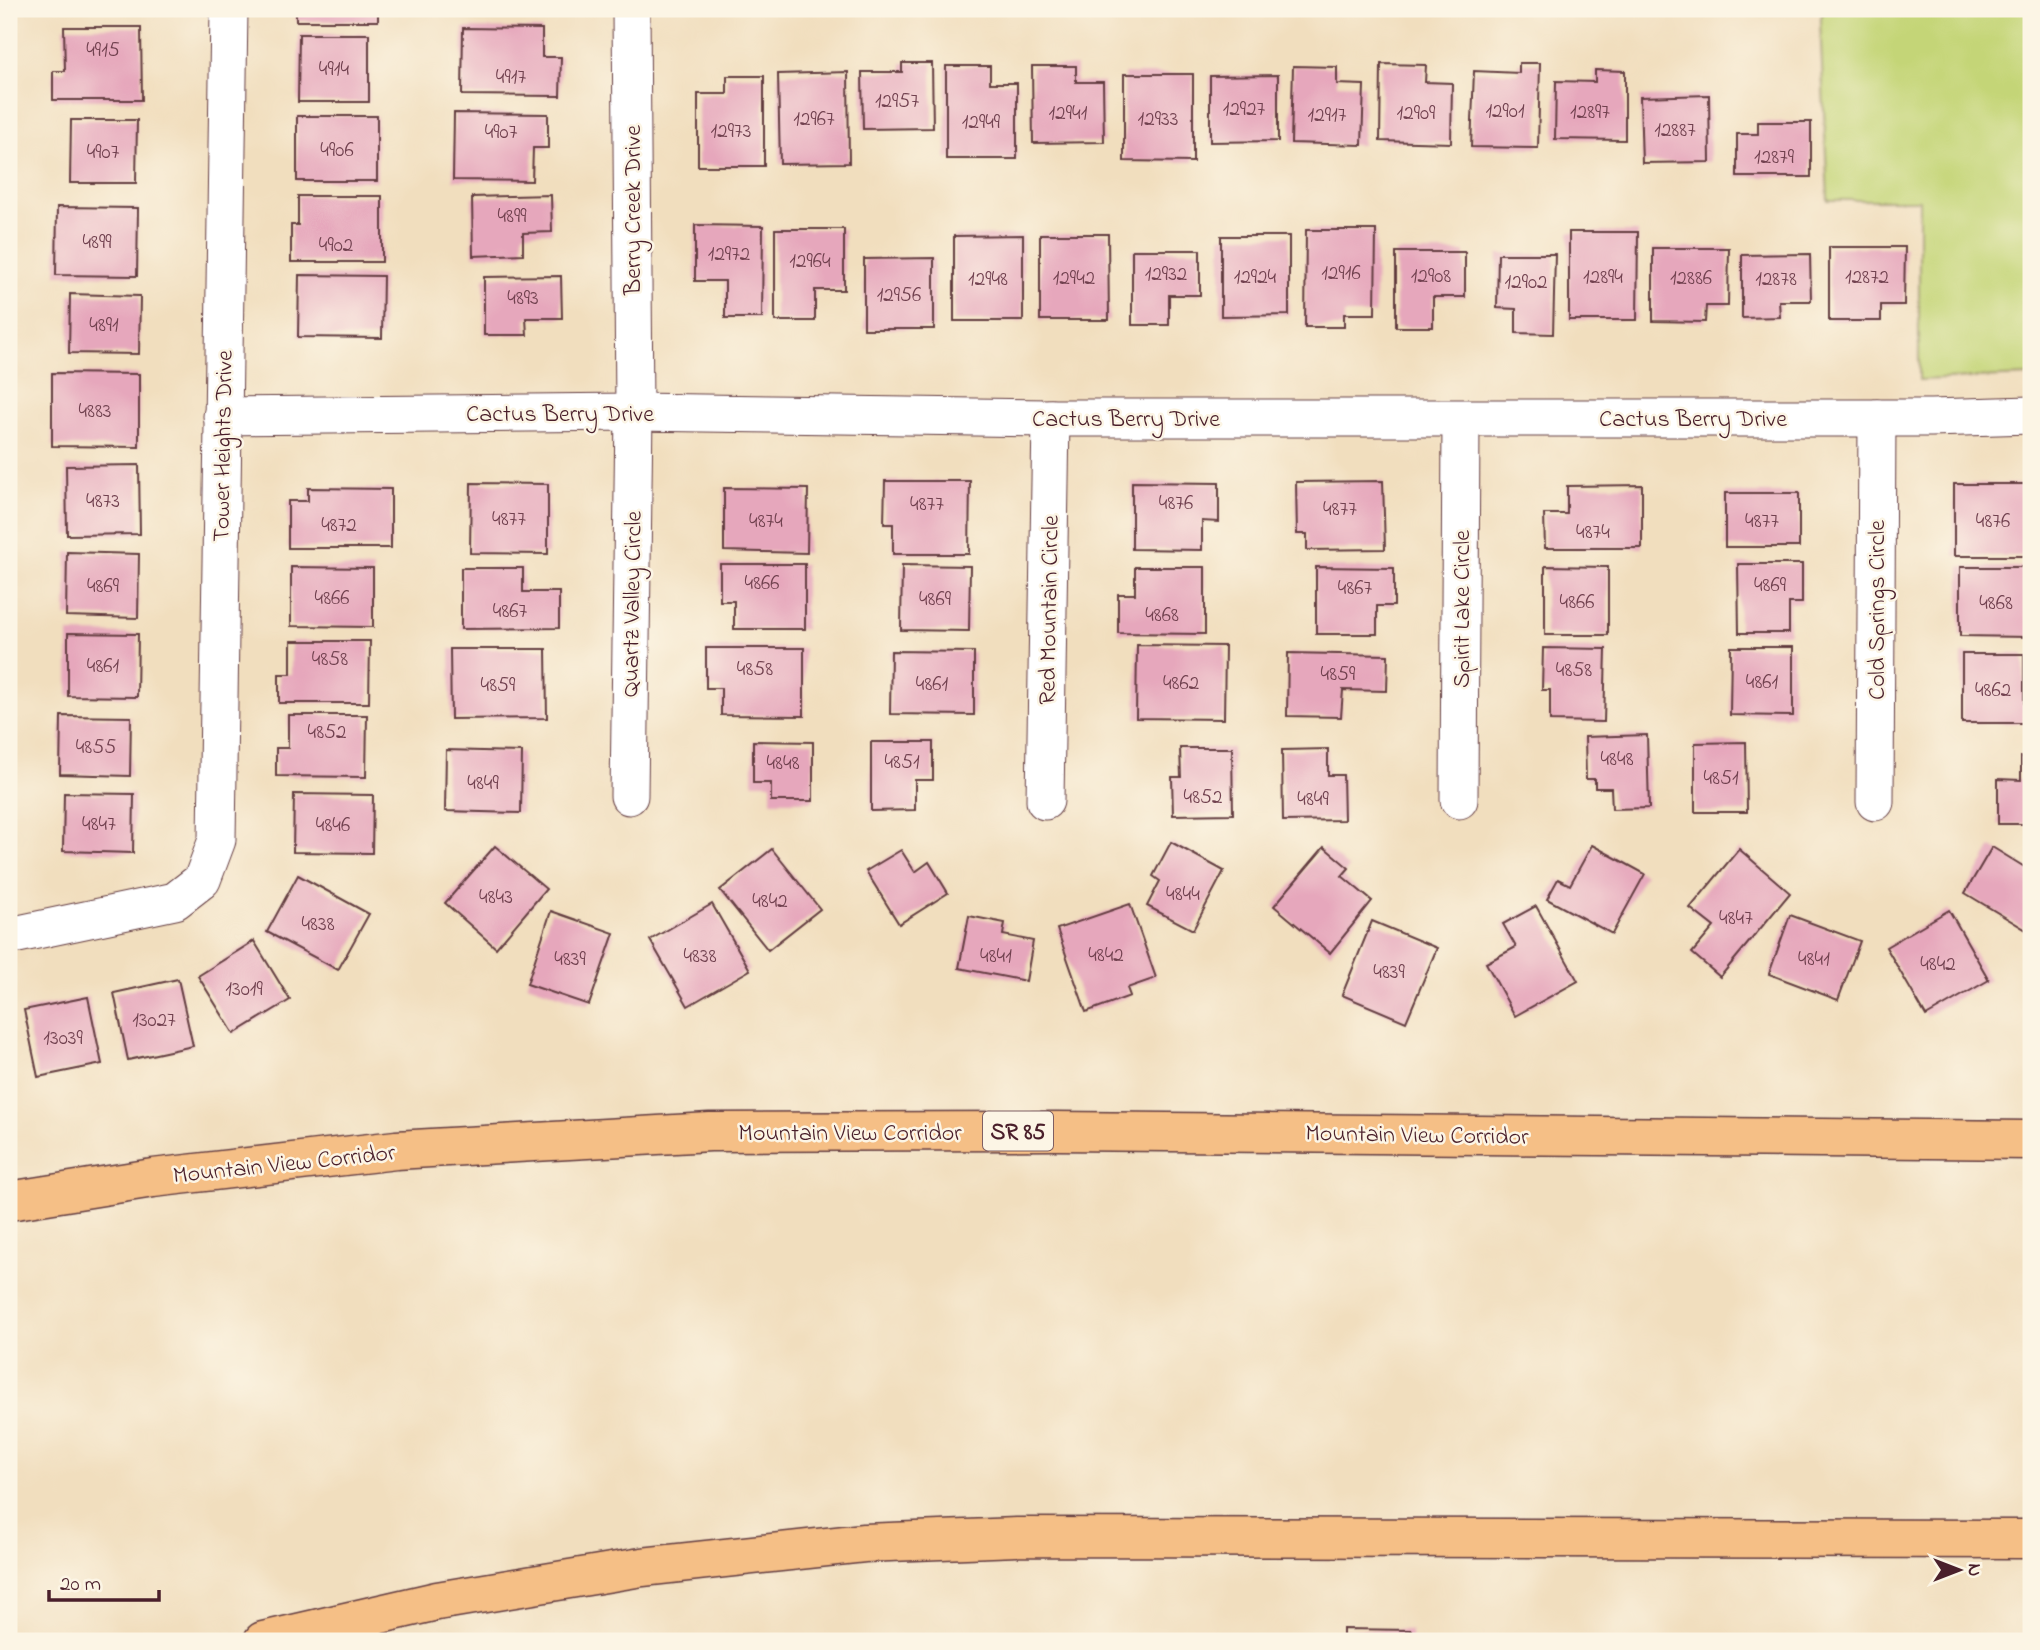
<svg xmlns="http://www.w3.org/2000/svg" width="2040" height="1650" font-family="'Indie Flower',sans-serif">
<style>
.green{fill:#c4d577;stroke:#877a51;stroke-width:2}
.building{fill:#e6a7bc}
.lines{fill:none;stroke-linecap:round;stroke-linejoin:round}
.minor-casing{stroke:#633c41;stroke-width:39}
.highway-casing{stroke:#633c41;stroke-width:41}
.minor{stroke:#fff;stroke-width:37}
.highway{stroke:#f5bf86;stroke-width:38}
.labels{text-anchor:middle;stroke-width:5;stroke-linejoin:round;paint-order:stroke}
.number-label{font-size:21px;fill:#71414f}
.shield{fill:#fcf5e5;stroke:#7f5f63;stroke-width:2}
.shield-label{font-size:23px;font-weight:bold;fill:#4a1f2b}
.street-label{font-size:24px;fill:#4a1f2b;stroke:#fcf5e5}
</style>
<rect width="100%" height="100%" fill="#fcf5e5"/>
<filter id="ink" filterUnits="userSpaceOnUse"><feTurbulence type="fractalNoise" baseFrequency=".0143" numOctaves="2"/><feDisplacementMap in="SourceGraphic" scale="14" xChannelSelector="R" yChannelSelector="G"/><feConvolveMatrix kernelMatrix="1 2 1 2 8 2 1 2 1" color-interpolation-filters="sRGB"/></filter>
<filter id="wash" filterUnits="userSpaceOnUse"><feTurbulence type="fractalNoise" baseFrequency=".00686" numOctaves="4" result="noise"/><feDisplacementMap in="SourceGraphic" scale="28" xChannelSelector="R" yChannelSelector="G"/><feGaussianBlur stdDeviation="1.57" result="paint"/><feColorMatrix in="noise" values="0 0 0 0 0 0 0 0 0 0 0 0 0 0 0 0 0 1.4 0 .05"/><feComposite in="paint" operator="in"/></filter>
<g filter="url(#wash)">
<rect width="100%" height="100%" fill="#f1debe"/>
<path class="green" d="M1824,9H2031V376L1919,380V200H1828L1820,21Z"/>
<g id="blocks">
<g class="building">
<rect x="296" y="9" width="82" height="12"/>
<path d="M64,27H141L142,100H53V71H65Z"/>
<path d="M463,28L542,29V57H561L560,96L462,95Z"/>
<path d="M299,34H369V102H298Z"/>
<path d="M902,63H932L933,128L863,129L862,72H902Z"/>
<path d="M1519,63H1540L1538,148L1471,147L1474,71L1519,73Z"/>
<path d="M1381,64L1426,65L1425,82L1452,83L1451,143L1380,141Z"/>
<path d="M946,66H990V83H1017V159H946Z"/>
<path d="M1032,66H1076V82H1103L1104,142L1033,143Z"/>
<path d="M1293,66L1337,67V84L1364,85L1362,145L1291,143Z"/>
<path d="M1595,70L1625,71V140L1555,139L1556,81L1595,82Z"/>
<path d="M848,72L849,163L780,164L778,74Z"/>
<path d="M1124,74H1193V162L1124,161Z"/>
<path d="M1278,75V141L1210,142V76Z"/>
<path d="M727,76H764V166H698V94H727Z"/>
<path d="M1709,95L1710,162L1642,163L1640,97Z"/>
<path d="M454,113L548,114V148H533L532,181L453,180Z"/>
<rect x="297" y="116" width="80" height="65"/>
<path d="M71,120H137L136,183H70Z"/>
<path d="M1758,122H1811V177H1737V134H1758Z"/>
<path d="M551,195L552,232L523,233V254L473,256L472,197Z"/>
<path d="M298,196H382V262H291V225H298Z"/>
<path d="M57,207L138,208L137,276L56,275Z"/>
<path d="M695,225L763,226L762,318H725V281H695Z"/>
<path d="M775,229H844V290H815V321H775Z"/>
<path d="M1306,230H1376L1375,314H1344V327H1305Z"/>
<path d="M1569,232H1638L1637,320H1569Z"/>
<path d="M1040,234H1108L1109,320H1040Z"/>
<path d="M1023,235V321H954V236Z"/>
<path d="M1221,236H1289V315L1221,316Z"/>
<path d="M1829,247H1905L1904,305H1881V321H1829Z"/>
<path d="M1653,248H1729L1728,306H1706L1705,322L1653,321Z"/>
<path d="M1132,250H1200V295H1169V325H1132Z"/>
<path d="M1396,252H1465V297H1433V327H1396Z"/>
<path d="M1498,254H1555L1553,334L1516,333V309L1497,308Z"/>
<path d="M1810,254L1811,301H1779L1780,317L1742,318V255Z"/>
<path d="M934,258V329H864V259Z"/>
<path d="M299,275L383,276L382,338L298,337Z"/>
<path d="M561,276L562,318H526L527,335H484V277Z"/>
<path d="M70,294L140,296L139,354L69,353Z"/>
<path d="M52,373L139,374V447L52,446Z"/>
<path d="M139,465L140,534L67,535L66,466Z"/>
<path d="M885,481H970L969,554H893V524H884Z"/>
<path d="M1383,481L1385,549L1307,550V534H1297L1296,482Z"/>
<path d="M1132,482L1219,483V522L1202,521V550L1132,549Z"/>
<path d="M471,483L548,484V554L470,553Z"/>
<rect x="1954" y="484" width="77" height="72"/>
<path d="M1642,485V548H1545L1544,514H1567V486Z"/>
<path d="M308,488L391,489V548H288V501H308Z"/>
<path d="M724,488L808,489L807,553L724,551Z"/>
<rect x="1725" y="493" width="74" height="54"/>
<path d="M67,552L139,554L138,618L66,616Z"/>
<path d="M720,564H805V629H734V601H720Z"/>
<path d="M1738,564H1802V603H1789V633H1739Z"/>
<path d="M902,565L970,566L969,631L901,630Z"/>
<path d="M1545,566L1608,567V635H1545Z"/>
<path d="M291,567L373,568V627L291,626Z"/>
<path d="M1135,567H1205V634L1118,633V594H1135Z"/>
<path d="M1316,567L1394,568V606H1377V634H1316Z"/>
<path d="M1960,567H2031V637L1960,636Z"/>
<path d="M461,568H523V592H559V628L461,629Z"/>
<path d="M68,633L138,634L137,697L68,696Z"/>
<path d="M291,641H370L369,703H279V674H291Z"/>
<path d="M1137,645L1225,646L1224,719L1136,718Z"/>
<path d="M1731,647H1793V716L1730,715Z"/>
<path d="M706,648H804V716L721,715V688H706Z"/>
<path d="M1543,648L1606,649L1604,722L1550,721V690H1542Z"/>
<path d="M450,649H546L547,718L451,719Z"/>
<path d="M891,651L974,652V715L890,714Z"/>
<path d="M1288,653L1388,655L1387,691L1343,690L1341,717L1287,716Z"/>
<rect x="1962" y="654" width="62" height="69"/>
<path d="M288,715H367L366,777L276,776V748H288Z"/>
<path d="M61,716L131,717L130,776L60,774Z"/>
<path d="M1647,735L1649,808L1612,809L1611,788H1595V779H1586L1585,737Z"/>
<path d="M753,741L813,742V801H771V783H753Z"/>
<path d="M871,742H933V780H915V810L871,811Z"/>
<path d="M1746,742L1747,812H1695V743Z"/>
<path d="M1180,748H1232L1233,814L1173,815L1172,777H1181Z"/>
<path d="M1328,749V775H1343L1344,820L1283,821L1282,750Z"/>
<path d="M446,750L522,752L521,813L445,811Z"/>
<path d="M2021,757H2031V824H1998V779L2021,780Z"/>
<path d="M64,793L134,794L133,853L63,851Z"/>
<path d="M294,794L373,795L372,853L293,852Z"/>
<path d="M1171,842L1224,871L1193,930L1147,906L1160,881L1153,876Z"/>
<path d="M1592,845L1645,874L1612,934L1547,899L1558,879L1570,885Z"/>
<path d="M495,846L546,889L496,948L445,903Z"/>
<path d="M1324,847L1349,868L1342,876L1372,901L1330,953L1274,906Z"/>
<path d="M1992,847L2031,871V925L2028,931L1965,893Z"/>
<path d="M772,849L820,909L768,950L720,890Z"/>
<path d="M1739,849L1790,893L1720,977L1692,953L1714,927L1690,908Z"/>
<path d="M901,850L915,872L929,862L948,893L899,924L866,871Z"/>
<path d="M298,875L369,914L338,970L267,932Z"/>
<path d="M712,904L750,970L688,1006L650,940Z"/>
<path d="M1130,904L1156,978L1127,988L1130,996L1086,1012L1057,929Z"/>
<path d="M1536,906L1578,981L1515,1016L1486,963L1516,947L1503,924Z"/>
<path d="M1949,910L1989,980L1926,1016L1886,947Z"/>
<path d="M551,911L614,933L589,1005L527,984Z"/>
<path d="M1790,915L1860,941L1838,1000L1769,974Z"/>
<path d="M969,916L1005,923L1003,935L1033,941L1026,981L959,968Z"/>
<path d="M1372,921L1437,948L1406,1022L1342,995Z"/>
<path d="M254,941L290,1000L234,1034L198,976Z"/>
<path d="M178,979L193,1046L128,1060L114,993Z"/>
<path d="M88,997L102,1064L38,1077L24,1010Z"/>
<path d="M1343,1629L1411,1630V1641H1343Z"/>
<path d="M921,1634L937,1641H918Z"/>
<path d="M1798,1638L1844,1639V1641H1798Z"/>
</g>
</g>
</g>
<g filter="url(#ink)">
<use href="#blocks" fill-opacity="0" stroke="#633c41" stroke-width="2"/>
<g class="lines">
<g class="minor-casing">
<g id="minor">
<path d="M222,416L634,412L1051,418H1931L2031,415"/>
<path d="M629,796L634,412L631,9"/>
<path d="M1459,800L1461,419"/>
<path d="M1045,801L1051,418"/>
<path d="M1875,802L1877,418"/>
<path d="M9,936L175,901L202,880L217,840L229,9"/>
</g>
</g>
<g class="highway-casing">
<g id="highway">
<path d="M9,1201L153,1178L396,1150L710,1132L1056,1131L2031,1140"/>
<path d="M263,1641L437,1601L642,1567L864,1543L1017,1537L2031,1539"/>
</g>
</g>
<use href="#minor" class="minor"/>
<use href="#highway" class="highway"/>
</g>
</g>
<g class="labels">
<g class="number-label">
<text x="103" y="56">4915</text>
<text x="334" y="75">4914</text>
<text x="511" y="83">4917</text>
<text x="897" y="107">12957</text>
<text x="1244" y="115">12927</text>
<text x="1505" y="117">12901</text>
<text x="1590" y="118">12897</text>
<text x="1068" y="119">12941</text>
<text x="1416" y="119">12909</text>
<text x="1327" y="121">12917</text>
<text x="814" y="125">12967</text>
<text x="1158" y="125">12933</text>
<text x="981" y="128">12949</text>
<text x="1675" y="136">12887</text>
<text x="731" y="137">12973</text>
<text x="501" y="138">4907</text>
<text x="337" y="156">4906</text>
<text x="103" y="158">4907</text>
<text x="1774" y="163">12879</text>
<text x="512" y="222">4899</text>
<text x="97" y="248">4899</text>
<text x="336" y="251">4902</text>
<text x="729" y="260">12972</text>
<text x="810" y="267">12964</text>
<text x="1341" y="279">12916</text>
<text x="1166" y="280">12932</text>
<text x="1431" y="282">12908</text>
<text x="1255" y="283">12924</text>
<text x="1603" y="283">12894</text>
<text x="1867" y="283">12872</text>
<text x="1074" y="284">12942</text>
<text x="1691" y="284">12886</text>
<text x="988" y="285">12948</text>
<text x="1776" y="285">12878</text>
<text x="1526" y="288">12902</text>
<text x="899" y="301">12956</text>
<text x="523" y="304">4893</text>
<text x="104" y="331">4891</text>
<text x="95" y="417">4883</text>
<text x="103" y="507">4873</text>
<text x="1176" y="509">4876</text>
<text x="927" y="510">4877</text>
<text x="1340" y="515">4877</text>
<text x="509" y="525">4877</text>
<text x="766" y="527">4874</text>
<text x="1762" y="527">4877</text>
<text x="1993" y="527">4876</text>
<text x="339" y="531">4872</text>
<text x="1593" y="538">4874</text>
<text x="762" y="589">4866</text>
<text x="1770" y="591">4869</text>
<text x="103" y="592">4869</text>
<text x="1355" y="594">4867</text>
<text x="332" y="604">4866</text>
<text x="935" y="605">4869</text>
<text x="1577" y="608">4866</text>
<text x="1996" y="609">4868</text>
<text x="510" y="617">4867</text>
<text x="1162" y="621">4868</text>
<text x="330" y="665">4858</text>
<text x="103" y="672">4861</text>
<text x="755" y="675">4858</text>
<text x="1574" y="676">4858</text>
<text x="1338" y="680">4859</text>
<text x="1762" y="688">4861</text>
<text x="1181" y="689">4862</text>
<text x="932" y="690">4861</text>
<text x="498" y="691">4859</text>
<text x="1993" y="696">4862</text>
<text x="327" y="738">4852</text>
<text x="96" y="753">4855</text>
<text x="1617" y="765">4848</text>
<text x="902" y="768">4851</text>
<text x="783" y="769">4848</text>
<text x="1721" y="784">4851</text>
<text x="483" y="789">4849</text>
<text x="1203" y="803">4852</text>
<text x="1313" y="805">4849</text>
<text x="99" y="830">4847</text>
<text x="333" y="831">4846</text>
<text x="1183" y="900">4844</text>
<text x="496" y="903">4843</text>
<text x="770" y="907">4842</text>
<text x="1736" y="924">4847</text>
<text x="318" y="930">4838</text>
<text x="1106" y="961">4842</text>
<text x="700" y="962">4838</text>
<text x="996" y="962">4841</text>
<text x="570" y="965">4839</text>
<text x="1814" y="965">4841</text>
<text x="1938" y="970">4842</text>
<text x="1389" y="978">4839</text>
<text x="244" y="995">13019</text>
<text x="154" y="1026">13027</text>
<text x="63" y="1044">13039</text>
</g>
<rect class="shield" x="983" y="1111.5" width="70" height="39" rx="5"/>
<g class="shield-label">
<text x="1018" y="1139">SR 85</text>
</g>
<g class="street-label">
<text transform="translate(632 210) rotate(-90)" y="8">Berry Creek Drive</text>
<text x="560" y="421">Cactus Berry Drive</text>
<text x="1126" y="426">Cactus Berry Drive</text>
<text x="1693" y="426">Cactus Berry Drive</text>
<text transform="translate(222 446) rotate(-89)" y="8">Tower Heights Drive</text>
<text transform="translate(631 604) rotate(-89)" y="8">Quartz Valley Circle</text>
<text transform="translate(1461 609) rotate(-90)" y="8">Spirit Lake Circle</text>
<text transform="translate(1048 610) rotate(-89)" y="8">Red Mountain Circle</text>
<text transform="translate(1876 610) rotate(-90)" y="8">Cold Springs Circle</text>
<text x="850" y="1140">Mountain View Corridor</text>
<text transform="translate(1417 1134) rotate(1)" y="8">Mountain View Corridor</text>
<text transform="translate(284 1163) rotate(-6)" y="8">Mountain View Corridor</text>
</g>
</g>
<rect width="2040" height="1650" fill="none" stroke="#fcf5e5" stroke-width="35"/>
<g transform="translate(1959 1570) rotate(90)" stroke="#fcf5e5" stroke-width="5" paint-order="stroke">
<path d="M0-5L12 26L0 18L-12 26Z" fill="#4a1f2b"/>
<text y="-10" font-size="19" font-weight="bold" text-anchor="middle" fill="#4a1f2b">N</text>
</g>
<path d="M49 1590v10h110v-10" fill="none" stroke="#4a1f2b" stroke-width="3.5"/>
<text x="60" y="1590" font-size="21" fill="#4a1f2b" stroke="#fcf5e5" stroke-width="5" paint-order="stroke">20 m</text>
</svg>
